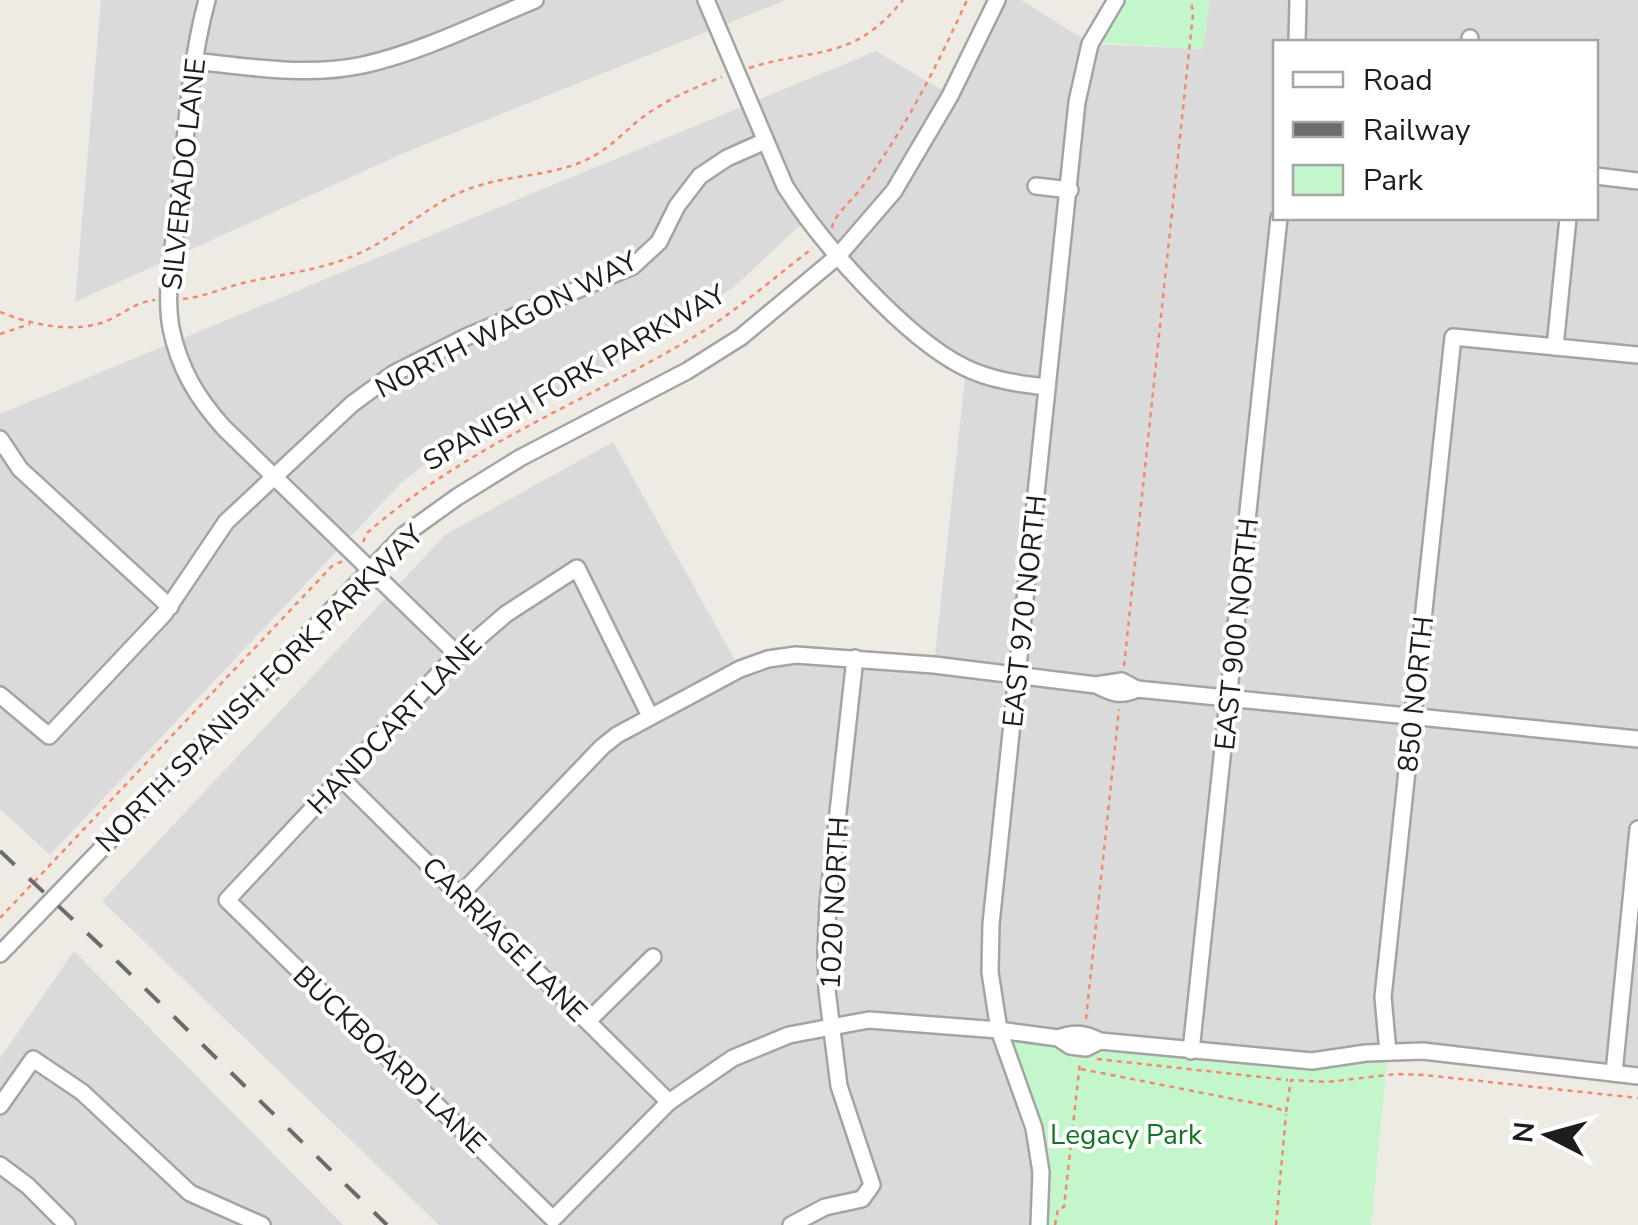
<svg xmlns="http://www.w3.org/2000/svg" width="1638" height="1225" font-family="'Nunito Sans',sans-serif">
<style>
.residential{fill:#dbdada;fill-rule:evenodd}
.park{fill:#c3f6cb}
.lines{fill:none;stroke-linecap:round;stroke-linejoin:round}
.minor-casing{stroke:#a4a4a4;stroke-width:20}
.path{stroke:#f18971;stroke-width:2.5;stroke-dasharray:5 5;stroke-linecap:butt}
.minor{stroke:#fff;stroke-width:15}
.rail{stroke:#6b6b6b;stroke-width:4;stroke-dasharray:20 20;stroke-linecap:butt}
.labels{text-anchor:middle;stroke-width:8;stroke-linejoin:round;paint-order:stroke}
.street-label{font-size:28px;fill:#1d1d1d;stroke:#fff}
.park-label{font-size:28px;fill:#127522;stroke:#fff}
</style>
<rect width="100%" height="100%" fill="#eeebe4"/>
<g class="residential">
<path d="M101,0H786L406,152L75,302Z"/>
<path d="M996,0H1021L1091,44L1202,49L1210,0H1638V1070L1422,1052L1034,1128L1039,1225H439L102,901L445,535L613,442L740,669L773,647L934,665L966,368L838,256L810,216L734,287L618,363L456,440L401,483L50,855L0,809V414L876,51L950,95ZM1276,42H1596V218H1276Z"/>
<path d="M74,951L343,1225H0V1058Z"/>
</g>
<g class="park">
<path d="M1117,0H1210L1203,49L1089,42Z"/>
<path d="M999,1030L1312,1061L1388,1052L1371,1225H1039L1041,1172Z"/>
</g>
<g class="lines">
<g class="minor-casing">
<g id="minor">
<path d="M207,0C189,66 186,137 179,205C174,245 164,288 171,328C179,368 197,398 224,428L458,655"/>
<path d="M706,0L785,186C821,243 904,337 964,367C990,380 1019,384 1047,387"/>
<path d="M1297,42L1298,0"/>
<path d="M1470,42V38"/>
<path d="M194,61C250,67 307,77 363,65C422,52 479,23 535,0"/>
<path d="M1596,176L1638,181"/>
<path d="M1036,186L1070,190"/>
<path d="M1555,347L1568,218"/>
<path d="M0,439L20,469L170,607"/>
<path d="M1096,685L1122,681L1137,689"/>
<path d="M0,695L49,736L164,614L226,522L352,404L393,374L466,337L633,266L659,242L677,206L700,176L727,158L765,141"/>
<path d="M650,716L577,568L506,614L447,665L227,900L553,1219L669,1102L733,1058L789,1035L869,1020L999,1030L1058,1038L1070,1046L1086,1048L1100,1041"/>
<path d="M340,777L669,1102"/>
<path d="M461,894L602,747L617,735L740,669L768,659L796,655L934,665L1096,685C1111,693 1121,697 1137,689L1638,739"/>
<path d="M0,954L404,535L457,497L520,458L687,371L741,337L838,256L894,191L950,96L997,0"/>
<path d="M588,1021L653,957"/>
<path d="M1058,1038C1074,1032 1084,1033 1100,1041L1312,1061L1366,1053L1423,1051L1638,1076"/>
<path d="M1191,1051L1279,218"/>
<path d="M1388,1052L1383,997L1453,337L1638,355"/>
<path d="M1614,1073L1638,829"/>
<path d="M0,1106L33,1059L82,1092L190,1193L262,1225"/>
<path d="M0,1165L28,1186L67,1225"/>
<path d="M791,1225L825,1207L862,1199L872,1185L839,1086L827,990L826,952L828,903L855,658"/>
<path d="M1039,1225L1041,1172L1034,1128L999,1030L990,972L991,924L1077,102L1090,44L1116,0"/>
</g>
</g>
<g class="path">
<path d="M749,68C816,47 853,62 903,0"/>
<path d="M832,228C834,214 854,199 863,186C906,127 937,66 967,0"/>
<path d="M183,299C203,297 223,288 243,283C286,273 328,270 368,249C405,230 434,200 474,187C516,173 560,177 599,153C616,142 630,126 647,114C670,98 696,87 722,77"/>
<path d="M0,312C32,325 78,335 111,319C127,311 137,302 155,300"/>
<path d="M0,334L30,324"/>
<path d="M363,542L367,533C469,444 584,403 697,335C738,310 777,275 813,248"/>
<path d="M1124,666L1193,14L1191,0"/>
<path d="M0,918L332,566L343,561"/>
<path d="M1086,1019L1119,709"/>
<path d="M1097,1059L1288,1080"/>
<path d="M1081,1069L1274,1107L1286,1112L1291,1080L1327,1082L1396,1074L1424,1075L1638,1098"/>
<path d="M1055,1225L1058,1209L1064,1207L1080,1062"/>
<path d="M1276,1225L1286,1114"/>
</g>
<use href="#minor" class="minor"/>
<path class="rail" d="M0,851L120,964L387,1225"/>
</g>
<g class="labels">
<g class="street-label">
<text transform="translate(183 174) rotate(-84)" y="10">SILVERADO LANE</text>
<text transform="translate(506 324) rotate(-27)" y="10">NORTH WAGON WAY</text>
<text transform="translate(574 377) rotate(-30)" y="10">SPANISH FORK PARKWAY</text>
<text transform="translate(1024 611) rotate(-84)" y="10">EAST 970 NORTH</text>
<text transform="translate(1236 634) rotate(-84)" y="10">EAST 900 NORTH</text>
<text transform="translate(259 688) rotate(-45)" y="10">NORTH SPANISH FORK PARKWAY</text>
<text transform="translate(1415 694) rotate(-84)" y="10">850 NORTH</text>
<text transform="translate(394 724) rotate(-46)" y="10">HANDCART LANE</text>
<text transform="translate(834 903) rotate(-87)" y="10">1020 NORTH</text>
<text transform="translate(505 939) rotate(45)" y="10">CARRIAGE LANE</text>
<text transform="translate(390 1059) rotate(44)" y="10">BUCKBOARD LANE</text>
</g>
<g class="park-label">
<text x="1126" y="1144">Legacy Park</text>
</g>
</g>
<rect x="1273" y="40" width="325" height="180" fill="#ffffff" stroke="#a5a5a5" stroke-width="2.5"/>
<rect x="1293" y="72" width="50" height="15" fill="#ffffff" stroke="#a5a5a5" stroke-width="2.5"/>
<text x="1363" y="90" font-size="30" fill="#1d1d1d">Road</text>
<rect x="1293" y="122" width="50" height="15" fill="#6b6b6b" stroke="#a5a5a5" stroke-width="2.5"/>
<text x="1363" y="140" font-size="30" fill="#1d1d1d">Railway</text>
<rect x="1293" y="165" width="50" height="30" fill="#c3f6cb" stroke="#a5a5a5" stroke-width="2.5"/>
<text x="1363" y="190" font-size="30" fill="#1d1d1d">Park</text>
<g transform="translate(1548 1135) rotate(276)" stroke="#ffffff" stroke-width="8" paint-order="stroke">
<path d="M0-8L18 38L0 25L-18 38Z" fill="#1d1d1d"/>
<text y="-15" font-size="28" font-weight="bold" text-anchor="middle" fill="#1d1d1d">N</text>
</g>
</svg>
